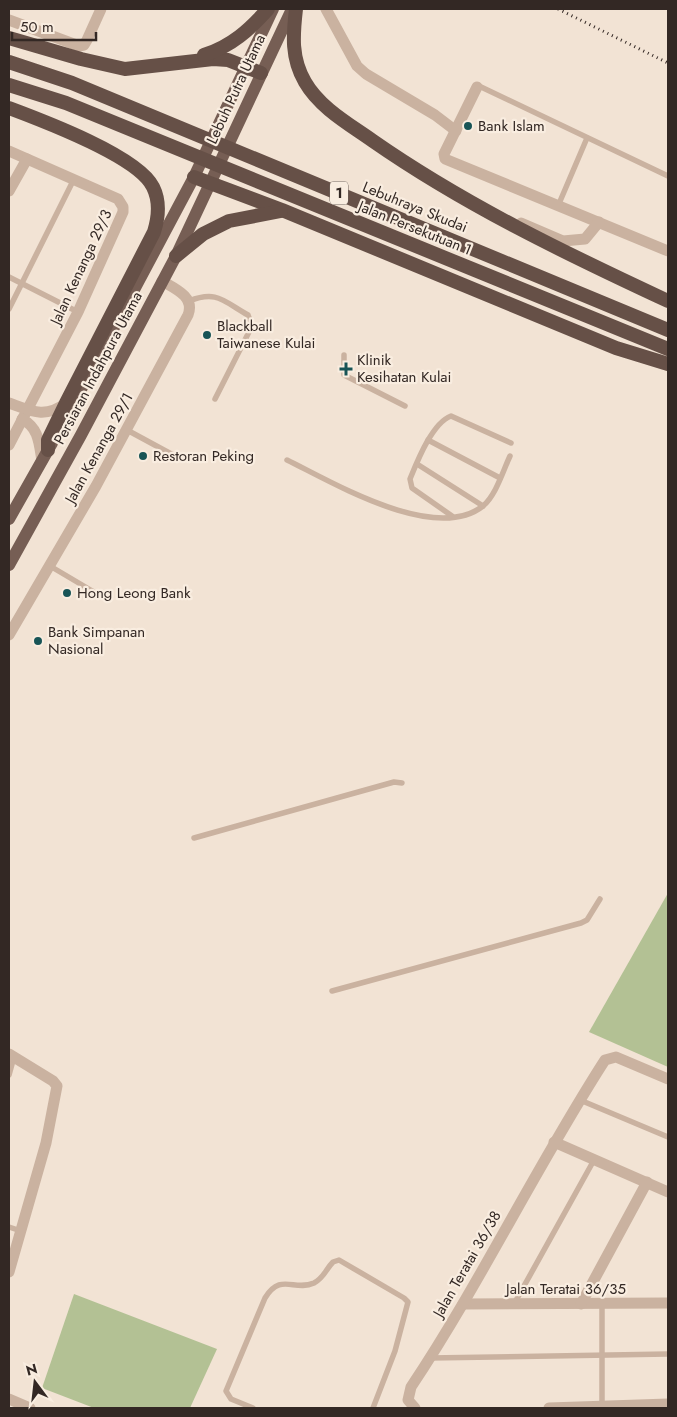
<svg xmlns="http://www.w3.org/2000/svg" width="677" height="1417" font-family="Jost,sans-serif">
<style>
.green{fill:#b3c194}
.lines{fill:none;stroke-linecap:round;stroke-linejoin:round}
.service{stroke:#cab2a0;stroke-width:5.5}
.minor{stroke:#cab2a0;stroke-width:11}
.primary{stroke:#765e54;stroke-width:12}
.trunk{stroke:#665047;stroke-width:14}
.rail{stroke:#332824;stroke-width:3;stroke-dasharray:1 4;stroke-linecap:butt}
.poi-dot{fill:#185456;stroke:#f9ede0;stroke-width:2}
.labels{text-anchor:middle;stroke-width:4.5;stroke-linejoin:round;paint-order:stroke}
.shield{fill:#f9ede0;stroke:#6e635c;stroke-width:1}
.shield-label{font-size:14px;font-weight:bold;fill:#332824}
.street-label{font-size:15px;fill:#332824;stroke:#f9ede0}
.poi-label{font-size:15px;fill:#332824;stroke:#f9ede0;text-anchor:start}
</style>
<rect width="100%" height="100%" fill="#f2e3d4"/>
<g class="green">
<path d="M668,893V1067L589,1032Z"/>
<path d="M74,1294L217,1349L190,1408H94L42,1388Z"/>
</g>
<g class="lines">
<g class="service">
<path d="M477,87L479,86L668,176"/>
<path d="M558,206L587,138"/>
<path d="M9,277L78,312"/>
<path d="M189,301C217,290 223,301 248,315L252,326L215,399"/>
<path d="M9,309L74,179"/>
<path d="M344,355V375L405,406"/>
<path d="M127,430L175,456"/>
<path d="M428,440L500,478"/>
<path d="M287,460C332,482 435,544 483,506C496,495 503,471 510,456"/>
<path d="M417,464L483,506"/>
<path d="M452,516L412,488L410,479C417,462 432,423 451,416L511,443"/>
<path d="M50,566L99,595"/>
<path d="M194,838L394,782L402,783"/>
<path d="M332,991L581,923L587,920L600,899"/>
<path d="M9,1075L14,1057"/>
<path d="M580,1100L668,1137"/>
<path d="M9,1227L21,1231"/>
<path d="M514,1304L594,1160"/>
<path d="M602,1304V1407"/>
<path d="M430,1358L668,1354"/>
<path d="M253,1408L231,1399L226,1391L265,1298C281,1272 294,1292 314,1283C324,1278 326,1269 333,1262L339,1260L404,1298L408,1302L395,1351L373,1408"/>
</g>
<g class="minor">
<path d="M326,9L357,66L366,74L435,115L456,131"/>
<path d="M9,20L79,46L84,45L87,40L101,9"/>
<path d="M477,87L444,154L445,159L668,251"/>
<path d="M9,151L118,199L123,207V212L78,312L9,445"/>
<path d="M9,191L27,159"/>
<path d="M521,223L563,241L585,239L599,222"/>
<path d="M9,403C31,411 45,419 66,403"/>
<path d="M22,419C39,428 39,443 42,461"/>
<path d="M9,635L96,486L188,315C195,297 176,289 162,281"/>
<path d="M9,1054L53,1081L57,1086L46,1143L9,1272"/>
<path d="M554,1142L668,1192"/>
<path d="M463,1304L668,1303"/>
<path d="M581,1304L647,1182"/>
<path d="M9,1399L30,1408"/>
<path d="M415,1408L408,1400L411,1387C481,1282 536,1167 605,1060L616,1057L668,1079"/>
<path d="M549,1408L668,1404"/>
</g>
<g class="primary">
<path d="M69,412L194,177L273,9"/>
<path d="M9,519L52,443"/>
<path d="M9,565L81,435L176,256L292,9"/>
</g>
<g class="trunk">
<path d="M296,9C293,35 291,58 305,82C320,108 349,124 373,141C465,205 567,254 668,301"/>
<path d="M9,38L81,59L125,69L213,59L228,60L261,73"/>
<path d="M204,55C232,46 249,30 268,9"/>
<path d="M9,62L72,83L668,330"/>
<path d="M9,85L66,103L668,349"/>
<path d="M9,108C41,120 138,156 153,187C160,201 159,216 154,232L66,403L48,440V450"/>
<path d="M194,177L282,210L616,348L668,364"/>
<path d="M176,256L203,234L229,221L281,211"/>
</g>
<path class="rail" d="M558,9L668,63"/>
</g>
<g class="poi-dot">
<circle cx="468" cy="126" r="5"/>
<circle cx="207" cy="335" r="5"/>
<path d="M343.5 361.5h5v5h5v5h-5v5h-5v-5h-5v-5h5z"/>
<circle cx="143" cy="456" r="5"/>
<circle cx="67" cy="593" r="5"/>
<circle cx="38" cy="641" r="5"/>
</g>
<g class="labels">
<rect class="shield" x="330" y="181.5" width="18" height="23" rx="4"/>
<g class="shield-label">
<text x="339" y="198">1</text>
</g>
<g class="street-label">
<text transform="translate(236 89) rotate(-65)" y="5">Lebuh Putra Utama</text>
<text transform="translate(415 207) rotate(22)" y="5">Lebuhraya Skudai</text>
<text transform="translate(415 228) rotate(22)" y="5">Jalan Persekutuan 1</text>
<text transform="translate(81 267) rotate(-65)" y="5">Jalan Kenanga 29/3</text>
<text transform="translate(98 368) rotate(-62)" y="5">Persiaran Indahpura Utama</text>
<text transform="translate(99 448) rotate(-61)" y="5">Jalan Kenanga 29/1</text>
<text transform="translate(467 1264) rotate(-60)" y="5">Jalan Teratai 36/38</text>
<text x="566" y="1294">Jalan Teratai 36/35</text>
</g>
<g class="poi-label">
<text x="478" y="131">Bank Islam</text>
<text x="217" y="331">Blackball<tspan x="217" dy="17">Taiwanese Kulai</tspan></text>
<text x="357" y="365">Klinik<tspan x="357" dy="17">Kesihatan Kulai</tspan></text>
<text x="153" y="461">Restoran Peking</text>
<text x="77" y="598">Hong Leong Bank</text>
<text x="48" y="637">Bank Simpanan<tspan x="48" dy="17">Nasional</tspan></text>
</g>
</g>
<rect width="677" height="1417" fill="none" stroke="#332824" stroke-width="20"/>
<g transform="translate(35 1382) rotate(345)" stroke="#f9ede0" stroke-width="4" paint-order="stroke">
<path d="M0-4L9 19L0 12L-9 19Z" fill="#332824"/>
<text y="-8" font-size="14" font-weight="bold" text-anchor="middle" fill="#332824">N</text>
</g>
<path d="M12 32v8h84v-8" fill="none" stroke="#332824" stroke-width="2.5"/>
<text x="20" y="32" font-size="15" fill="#332824" stroke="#f9ede0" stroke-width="4" paint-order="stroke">50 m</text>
</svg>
